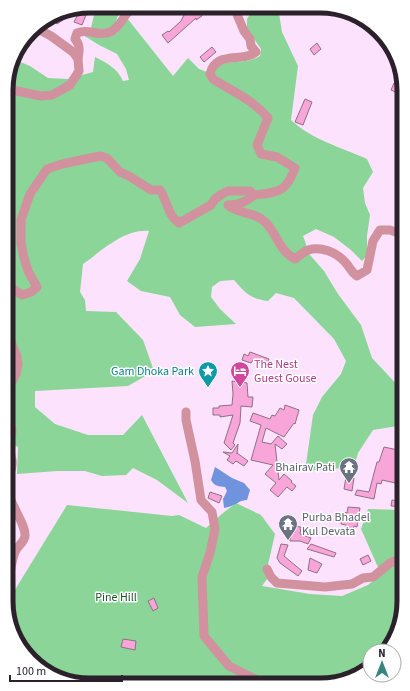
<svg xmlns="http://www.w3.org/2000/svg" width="410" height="691" font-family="'Source Sans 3',sans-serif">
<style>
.green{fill:#8ad597}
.water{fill:#6f93dc}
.building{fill:#f8a6d9;stroke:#8e7082}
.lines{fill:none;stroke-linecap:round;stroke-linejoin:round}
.minor{stroke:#d1919e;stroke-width:9}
.labels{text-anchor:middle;stroke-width:3;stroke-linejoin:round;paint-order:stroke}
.hotel-label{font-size:12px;fill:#b23c85;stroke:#fff;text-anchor:start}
.culture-label{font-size:12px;fill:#0d838f;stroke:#fff;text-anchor:end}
.worship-label{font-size:12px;fill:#5b616d;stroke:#fff;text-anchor:end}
.park-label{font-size:12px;fill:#1c5129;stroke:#fff}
.rim{fill:none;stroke:#2b212b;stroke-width:5}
</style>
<rect width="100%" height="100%" fill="#fde2fd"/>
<g class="green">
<path d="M93,6H129L117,17L116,25L104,32L91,28L95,11Z"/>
<path d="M254,7H278L282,32L298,66L291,120C312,140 341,147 367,159L373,172L363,188L365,203L370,215L367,236V255L362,261L351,250L334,237L316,229L303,236L310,255L324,271L338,294L361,325L372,358L402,390L404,396V425L373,430L358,453L354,467L305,471L313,415L322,397L341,374L346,361L334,339L294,298L276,293L268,301C251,299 245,293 234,280L220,281L212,287L211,297L220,309L236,324L195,327L180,315L170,297L141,291L127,281L140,259L149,231C124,229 103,250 83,264L80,292L85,300L86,311L116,312L143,340L154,371L128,386L35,391V407L55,424L88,435H123L142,415L188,503L157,480L133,468L126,475L102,476L85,471H57L17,474L18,447L6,441L7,103L9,101L10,87L7,84V79L13,59L30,66L48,78L68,79L93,72L95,57C107,63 117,68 123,81L129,80L126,69L117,54L99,45L83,35L107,37L117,33L127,18L173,76L188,58L199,69L207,72C211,69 216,65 222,64C234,61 249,63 260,56L261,49L247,29V19Z"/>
<path d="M236,503L261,515L275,534L267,569L269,576L262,586L310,594L342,596L368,585L381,574L361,529L368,509L404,510V607L387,651H370V665L352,679L320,685L79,684L39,668L12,633L7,607L13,593L67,505L172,516L179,515L206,528L223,513Z"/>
</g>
<path class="water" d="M215,467L232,478L244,483L250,490L247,500C239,500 234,507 224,508L223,499L227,491L225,487C219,486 215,487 211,480Z"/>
<g class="building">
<path d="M199,7L202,16L196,20V18L168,43L162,35L168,31L169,32L181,21L187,9L190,12Z"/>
<path d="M79,12L86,15L82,25L74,22Z"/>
<path d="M58,13L63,20L57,24L52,17Z"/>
<path d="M317,43L321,49L314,55L310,49Z"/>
<path d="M212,47L216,52L204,62L200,57Z"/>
<path d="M394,83L404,88V96L391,90Z"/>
<path d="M305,99L312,102L303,125L295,122Z"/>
<path d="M250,352L269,359L267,365L253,360L251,363L242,360L244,354L248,356Z"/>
<path d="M232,381L247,383L248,397H253L252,407L241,406L240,423L233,443L235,445L231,450L224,443L233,415L220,417V415H213V408H219V406L232,405L233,394Z"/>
<path d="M285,405L299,410L295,424L294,423L284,437L266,428L262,442L271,444L278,436L287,444L282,449L275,444L279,480L284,474L292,481L291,482L296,486L292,491L287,487L278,497L270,490L276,483L265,474L273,465L251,460L261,425L250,421L253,413L270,419L272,415L275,416L280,408L284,410Z"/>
<path d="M402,437H404V485L382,480L381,484L377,483L374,499L355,495L357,490L369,492L377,462H379L384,447L398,450Z"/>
<path d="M238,444L237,454V453L248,461L244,466L236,461L233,464L227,460L230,456L223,452L232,453Z"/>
<path d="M346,477L354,478L352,491L344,489Z"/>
<path d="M210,492L222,496L219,503L208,498Z"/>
<path d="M392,500L404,502V507L391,506Z"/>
<path d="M348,507L360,508L357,527L354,526L352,533L346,532V525L341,524L343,512L347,513Z"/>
<path d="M6,513L13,526L6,530Z"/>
<path d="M291,526L301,527L300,534L311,538L308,544L300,541H290Z"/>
<path d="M281,544L288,545L284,556L302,571L298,576L280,563L277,558Z"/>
<path d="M311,544L336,553L334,557L307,549Z"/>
<path d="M368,555L371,561L363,565L360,559Z"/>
<path d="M310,558L322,564L317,573L308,570Z"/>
<path d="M154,598L158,608L153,611L148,601Z"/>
<path d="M123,639L136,641L135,650L121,647Z"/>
</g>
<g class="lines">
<g class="minor">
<path d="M231,7L236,12L244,31L250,39L251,46L256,52C242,63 216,50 210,74L213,79C233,92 252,99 268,118L257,145L261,154L277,157L295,168C286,193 278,192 254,195"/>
<path d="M78,59C79,51 81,46 75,39L77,33C89,28 97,37 110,32C124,26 121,11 140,6"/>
<path d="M7,93L12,90L41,96L52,95L70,85L79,71L78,59L73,52L51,36L40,30L30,32"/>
<path d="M10,287L22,295L31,292L37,287L28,271L24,258L21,243V220L30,194L47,169L62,164L100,156L107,158L120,172L129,176L151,190H160C167,200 168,216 179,223L211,205L215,199L222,194L228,191H250L254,195C247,202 237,205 228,205C237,214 253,211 264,221C277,232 277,249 295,259C299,256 303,252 308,250C321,246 336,252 345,262C350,267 350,271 357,276L367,270L373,241L380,230H390L404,235"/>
<path d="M6,393L16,374L18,365L17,357L9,337L10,287L6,276"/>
<path d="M186,412V420L195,461L201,500L212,512L215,529L210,553L202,577L204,636L229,666L255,679L257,685"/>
<path d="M6,417C15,430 13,433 6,446"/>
<path d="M267,569L271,577L277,583L325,587L352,584L363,578L373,577L390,563L404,557"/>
<path d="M6,584C11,574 11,562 15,552C18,545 24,543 25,536C26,524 10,505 8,490C6,469 20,469 6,446"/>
</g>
</g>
<defs>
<g id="sight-pin" transform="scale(1)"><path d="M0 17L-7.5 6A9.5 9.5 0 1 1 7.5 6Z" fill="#0f9aa8" stroke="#fff"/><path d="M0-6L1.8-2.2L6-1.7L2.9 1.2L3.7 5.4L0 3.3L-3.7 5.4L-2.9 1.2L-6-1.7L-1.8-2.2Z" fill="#fff"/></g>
<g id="hotel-pin" transform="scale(1)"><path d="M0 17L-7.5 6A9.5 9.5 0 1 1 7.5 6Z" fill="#d1479c" stroke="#fff"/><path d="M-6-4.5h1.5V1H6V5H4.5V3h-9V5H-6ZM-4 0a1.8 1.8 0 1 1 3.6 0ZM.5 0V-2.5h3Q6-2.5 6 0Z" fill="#fff"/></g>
<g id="temple-pin" transform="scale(1)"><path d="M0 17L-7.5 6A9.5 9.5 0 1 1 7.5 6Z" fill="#6b7280" stroke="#fff"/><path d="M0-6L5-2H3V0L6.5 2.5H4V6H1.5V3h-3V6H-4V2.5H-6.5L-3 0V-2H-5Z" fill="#fff"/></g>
</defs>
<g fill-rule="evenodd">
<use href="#sight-pin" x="208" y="371"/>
<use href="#hotel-pin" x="240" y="371"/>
<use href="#temple-pin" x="349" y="467"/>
<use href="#temple-pin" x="288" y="524"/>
</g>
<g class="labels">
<g class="hotel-label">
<text x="254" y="368">The Nest<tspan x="254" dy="14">Guest Gouse</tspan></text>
</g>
<g class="culture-label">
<text x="194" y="375">Gam Dhoka Park</text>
</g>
<g class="worship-label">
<text x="335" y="471">Bhairav Pati</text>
<text x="302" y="521" text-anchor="start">Purba Bhadel<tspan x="302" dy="14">Kul Devata</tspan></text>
</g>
<g class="park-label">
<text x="116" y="601">Pine Hill</text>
</g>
</g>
<path d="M0 0H410V691H0ZM90 13H320A77 77 0 0 1 397 90V601A77 77 0 0 1 320 678H90A77 77 0 0 1 13 601V90A77 77 0 0 1 90 13Z" fill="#fff" fill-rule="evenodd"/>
<path class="rim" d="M90 13H320A77 77 0 0 1 397 90V601A77 77 0 0 1 320 678H90A77 77 0 0 1 13 601V90A77 77 0 0 1 90 13Z"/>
<g transform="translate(382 663)"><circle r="19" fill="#ffffff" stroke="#aaa6aa"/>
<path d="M0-3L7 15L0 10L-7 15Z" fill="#398280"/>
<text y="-6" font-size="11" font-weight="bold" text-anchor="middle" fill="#2b212b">N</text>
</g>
<path d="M10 675v6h112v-6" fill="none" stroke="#2b212b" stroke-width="2"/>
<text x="16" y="675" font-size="12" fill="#2b212b" stroke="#ffffff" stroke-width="3" paint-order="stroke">100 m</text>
</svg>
